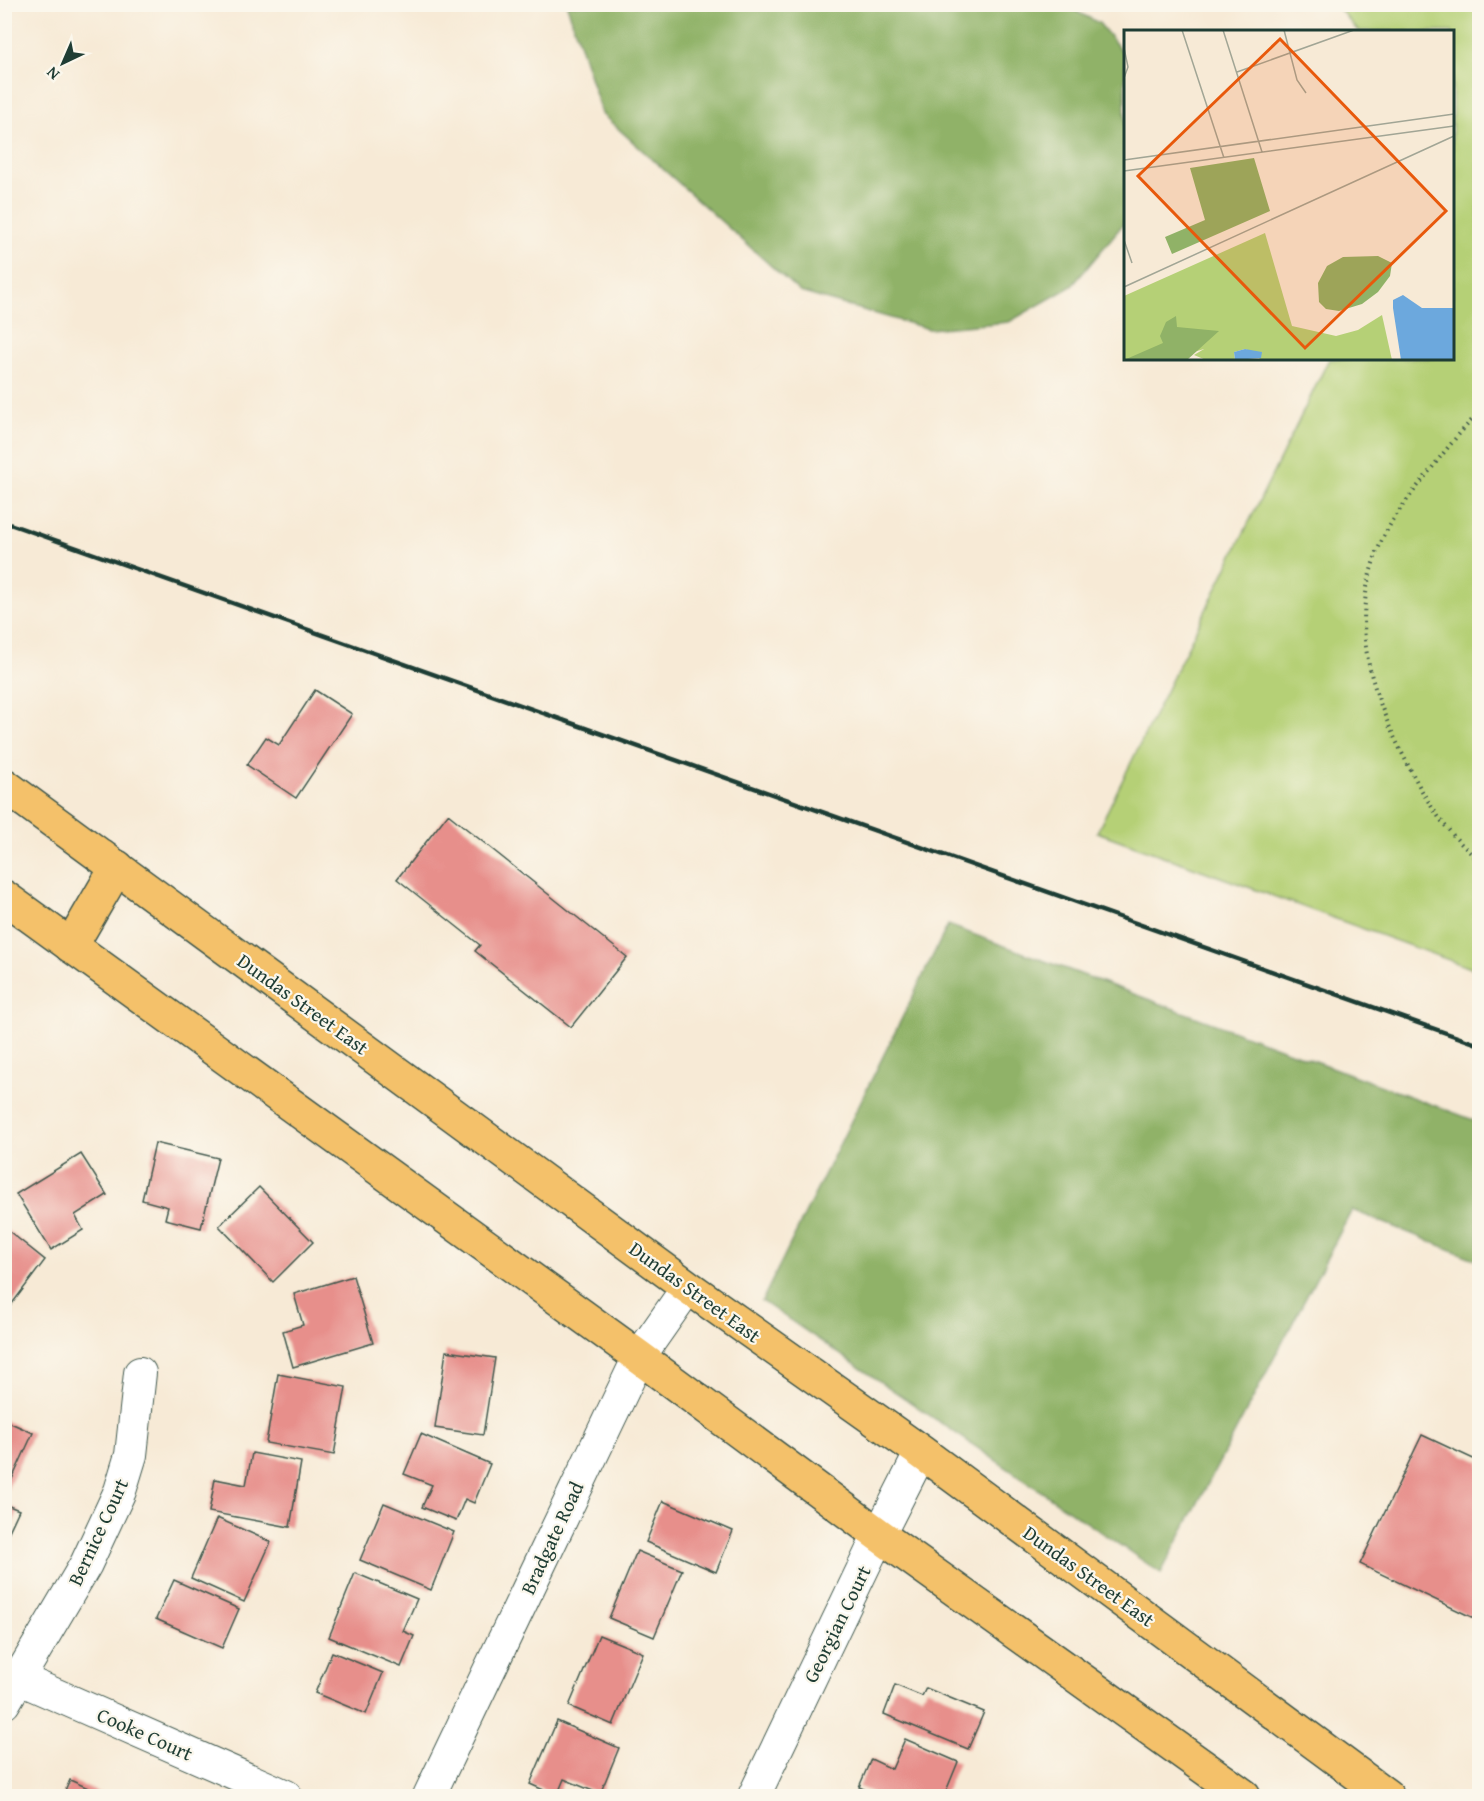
<svg xmlns="http://www.w3.org/2000/svg" width="1484" height="1801" font-family="'Gentium Book Plus',serif">
<style>
.green{fill:#b5d076;stroke:#6a8655;stroke-width:1.5}
.forest{fill:#90b267;stroke:#58784e;stroke-width:1.5}
.building{fill:#e78f8b}
.lines{fill:none;stroke-linecap:round;stroke-linejoin:round}
.minor-casing{stroke:#3f574c;stroke-width:34}
.major-casing{stroke:#3f574c;stroke-width:36}
.path{stroke:#3f574c;stroke-width:4;stroke-dasharray:1.5 4.5;stroke-linecap:butt}
.minor{stroke:#fff;stroke-width:32}
.major{stroke:#f4c16a;stroke-width:33}
.rail{stroke:#1f3d34;stroke-width:4.5}
.labels{text-anchor:middle;stroke-width:4.5;stroke-linejoin:round;paint-order:stroke}
.street-label{font-size:20px;fill:#1f3d34;stroke:#fbf7ec}
.inset-road{fill:none;stroke:#a1a595;stroke-width:1.5}
.view{fill:#e8590c;fill-opacity:0.15;stroke:#e8590c;stroke-width:3}
.inset-edge{fill:none;stroke:#1f3d34;stroke-width:3}
</style>
<rect width="100%" height="100%" fill="#fbf7ec"/>
<filter id="ink" filterUnits="userSpaceOnUse"><feTurbulence type="fractalNoise" baseFrequency=".0167" numOctaves="2"/><feDisplacementMap in="SourceGraphic" scale="12" xChannelSelector="R" yChannelSelector="G"/><feConvolveMatrix kernelMatrix="1 2 1 2 8 2 1 2 1" color-interpolation-filters="sRGB"/></filter>
<filter id="wash" filterUnits="userSpaceOnUse"><feTurbulence type="fractalNoise" baseFrequency=".008" numOctaves="4" result="noise"/><feDisplacementMap in="SourceGraphic" scale="24" xChannelSelector="R" yChannelSelector="G"/><feGaussianBlur stdDeviation="1.35" result="paint"/><feColorMatrix in="noise" values="0 0 0 0 0 0 0 0 0 0 0 0 0 0 0 0 0 1.4 0 .05"/><feComposite in="paint" operator="in"/></filter>
<g filter="url(#wash)">
<rect width="100%" height="100%" fill="#f7ead6"/>
<path class="green" d="M1336,5H1479V971L1097,832L1329,359L1452,358V32L1358,31Z"/>
<g class="forest">
<path d="M567,5H1064L1099,23L1125,55V222L1072,286L1009,322L929,329L800,292L602,114Z"/>
<path d="M948,925L1479,1122V1261L1352,1210L1161,1573L762,1301Z"/>
</g>
<g id="blocks">
<g class="building">
<path d="M315,690L352,714L296,798L247,765L266,737L279,745Z"/>
<path d="M448,814L627,957L571,1027L475,951L480,945L397,879Z"/>
<path d="M155,1143L218,1158L201,1228L165,1219L168,1207L142,1200Z"/>
<path d="M81,1154L107,1195L75,1215L83,1230L51,1250L16,1194Z"/>
<path d="M259,1187L313,1242L273,1282L219,1226Z"/>
<path d="M5,1228L45,1260L5,1313Z"/>
<path d="M353,1276L373,1343L293,1367L283,1331L303,1325L294,1294Z"/>
<path d="M446,1351L495,1358L483,1435L435,1428Z"/>
<path d="M278,1374L346,1387L334,1455L266,1443Z"/>
<path d="M4,1420L33,1433L7,1490L4,1489Z"/>
<path d="M421,1434L490,1464L474,1503L465,1499L456,1521L422,1507L432,1485L404,1474Z"/>
<path d="M1422,1435L1480,1462V1621L1360,1564Z"/>
<path d="M252,1453L301,1462L290,1527L209,1512L215,1479L246,1485Z"/>
<path d="M663,1501L733,1531L716,1572L646,1542Z"/>
<path d="M384,1503L454,1532L431,1590L360,1560Z"/>
<path d="M4,1504L19,1510L4,1542Z"/>
<path d="M217,1518L271,1542L244,1602L191,1578Z"/>
<path d="M637,1551L682,1570L654,1637L609,1618Z"/>
<path d="M355,1573L417,1599L403,1631L414,1636L401,1667L329,1637Z"/>
<path d="M174,1580L239,1609L222,1648L156,1619Z"/>
<path d="M599,1635L643,1653L613,1725L569,1706Z"/>
<path d="M332,1652L383,1673L366,1714L315,1693Z"/>
<path d="M895,1685L922,1696L926,1688L984,1712L968,1749L884,1714Z"/>
<path d="M557,1721L619,1748L600,1794L564,1779L557,1796L530,1784Z"/>
<path d="M905,1739L958,1762L944,1796H880L859,1787L871,1759L892,1769Z"/>
<path d="M70,1780L106,1796H63Z"/>
</g>
</g>
</g>
<g filter="url(#ink)">
<use href="#blocks" fill-opacity="0" stroke="#3f574c" stroke-width="1.5"/>
<g class="lines">
<g class="minor-casing">
<g id="minor">
<path d="M4,1672L286,1796"/>
<path d="M4,1703L86,1564L120,1491L131,1455L140,1373"/>
<path d="M429,1796L639,1357L688,1287"/>
<path d="M754,1796L879,1535L921,1452"/>
</g>
</g>
<g class="major-casing">
<g id="major">
<path d="M4,785L688,1287L921,1452L1387,1796"/>
<path d="M4,897L639,1357L879,1535L1244,1796"/>
<path d="M71,946L117,867"/>
</g>
</g>
<path class="path" d="M1480,412C1459,432 1442,455 1424,478C1410,496 1393,517 1383,538C1348,612 1366,681 1401,751C1423,795 1441,829 1480,861"/>
<use href="#minor" class="minor"/>
<use href="#major" class="major"/>
<path class="rail" d="M4,522L1480,1045"/>
</g>
</g>
<g class="labels">
<g class="street-label">
<text transform="translate(303 1004) rotate(36)" y="7">Dundas Street East</text>
<text transform="translate(695 1292) rotate(36)" y="7">Dundas Street East</text>
<text transform="translate(98 1532) rotate(-65)" y="7">Bernice Court</text>
<text transform="translate(552 1538) rotate(-65)" y="7">Bradgate Road</text>
<text transform="translate(1089 1576) rotate(36)" y="7">Dundas Street East</text>
<text transform="translate(837 1624) rotate(-64)" y="7">Georgian Court</text>
<text transform="translate(145 1734) rotate(24)" y="7">Cooke Court</text>
</g>
</g>
<g transform="translate(1124 30)">
<rect width="330" height="330" fill="#f7ead6"/>
<path d="M141,203L168,296L212,306L234,300L258,285L268,330H136L134,324L121,319L110,322L111,330H82L70,325L80,319L42,330H0V266Z" fill="#b5d076"/>
<path d="M130,128L146,181L48,224L41,207L81,190L66,138ZM254,226L268,233L266,246L254,262L238,274L215,281L202,279L195,272L194,253L203,236L219,227ZM52,286L53,297L95,301L63,330H0L39,313L36,306L42,292Z" fill="#90b267"/>
<path d="M279,265L298,278H330V330H277L269,278V270ZM121,319L138,322L137,328L111,330L110,322Z" fill="#6ca8dd"/>
<path class="inset-road" d="M58,0L100,128M99,0L138,122M160,0L173,50L182,63M0,18L4,37L0,48M113,42L230,0M0,130L330,84M0,141L330,96M0,210L8,233M0,257L330,106"/>
<path class="view" d="M156,9L322,181L181,318L14,146Z"/>
<rect width="330" height="330" class="inset-edge"/>
</g>
<rect width="1484" height="1801" fill="none" stroke="#fbf7ec" stroke-width="24"/>
<g transform="translate(63 63) rotate(224)" stroke="#fbf7ec" stroke-width="4.5" paint-order="stroke">
<path d="M0-4.5L10 22L0 15L-10 22Z" fill="#1f3d34"/>
<text y="-9" font-size="16" font-weight="bold" text-anchor="middle" fill="#1f3d34">N</text>
</g>
</svg>
